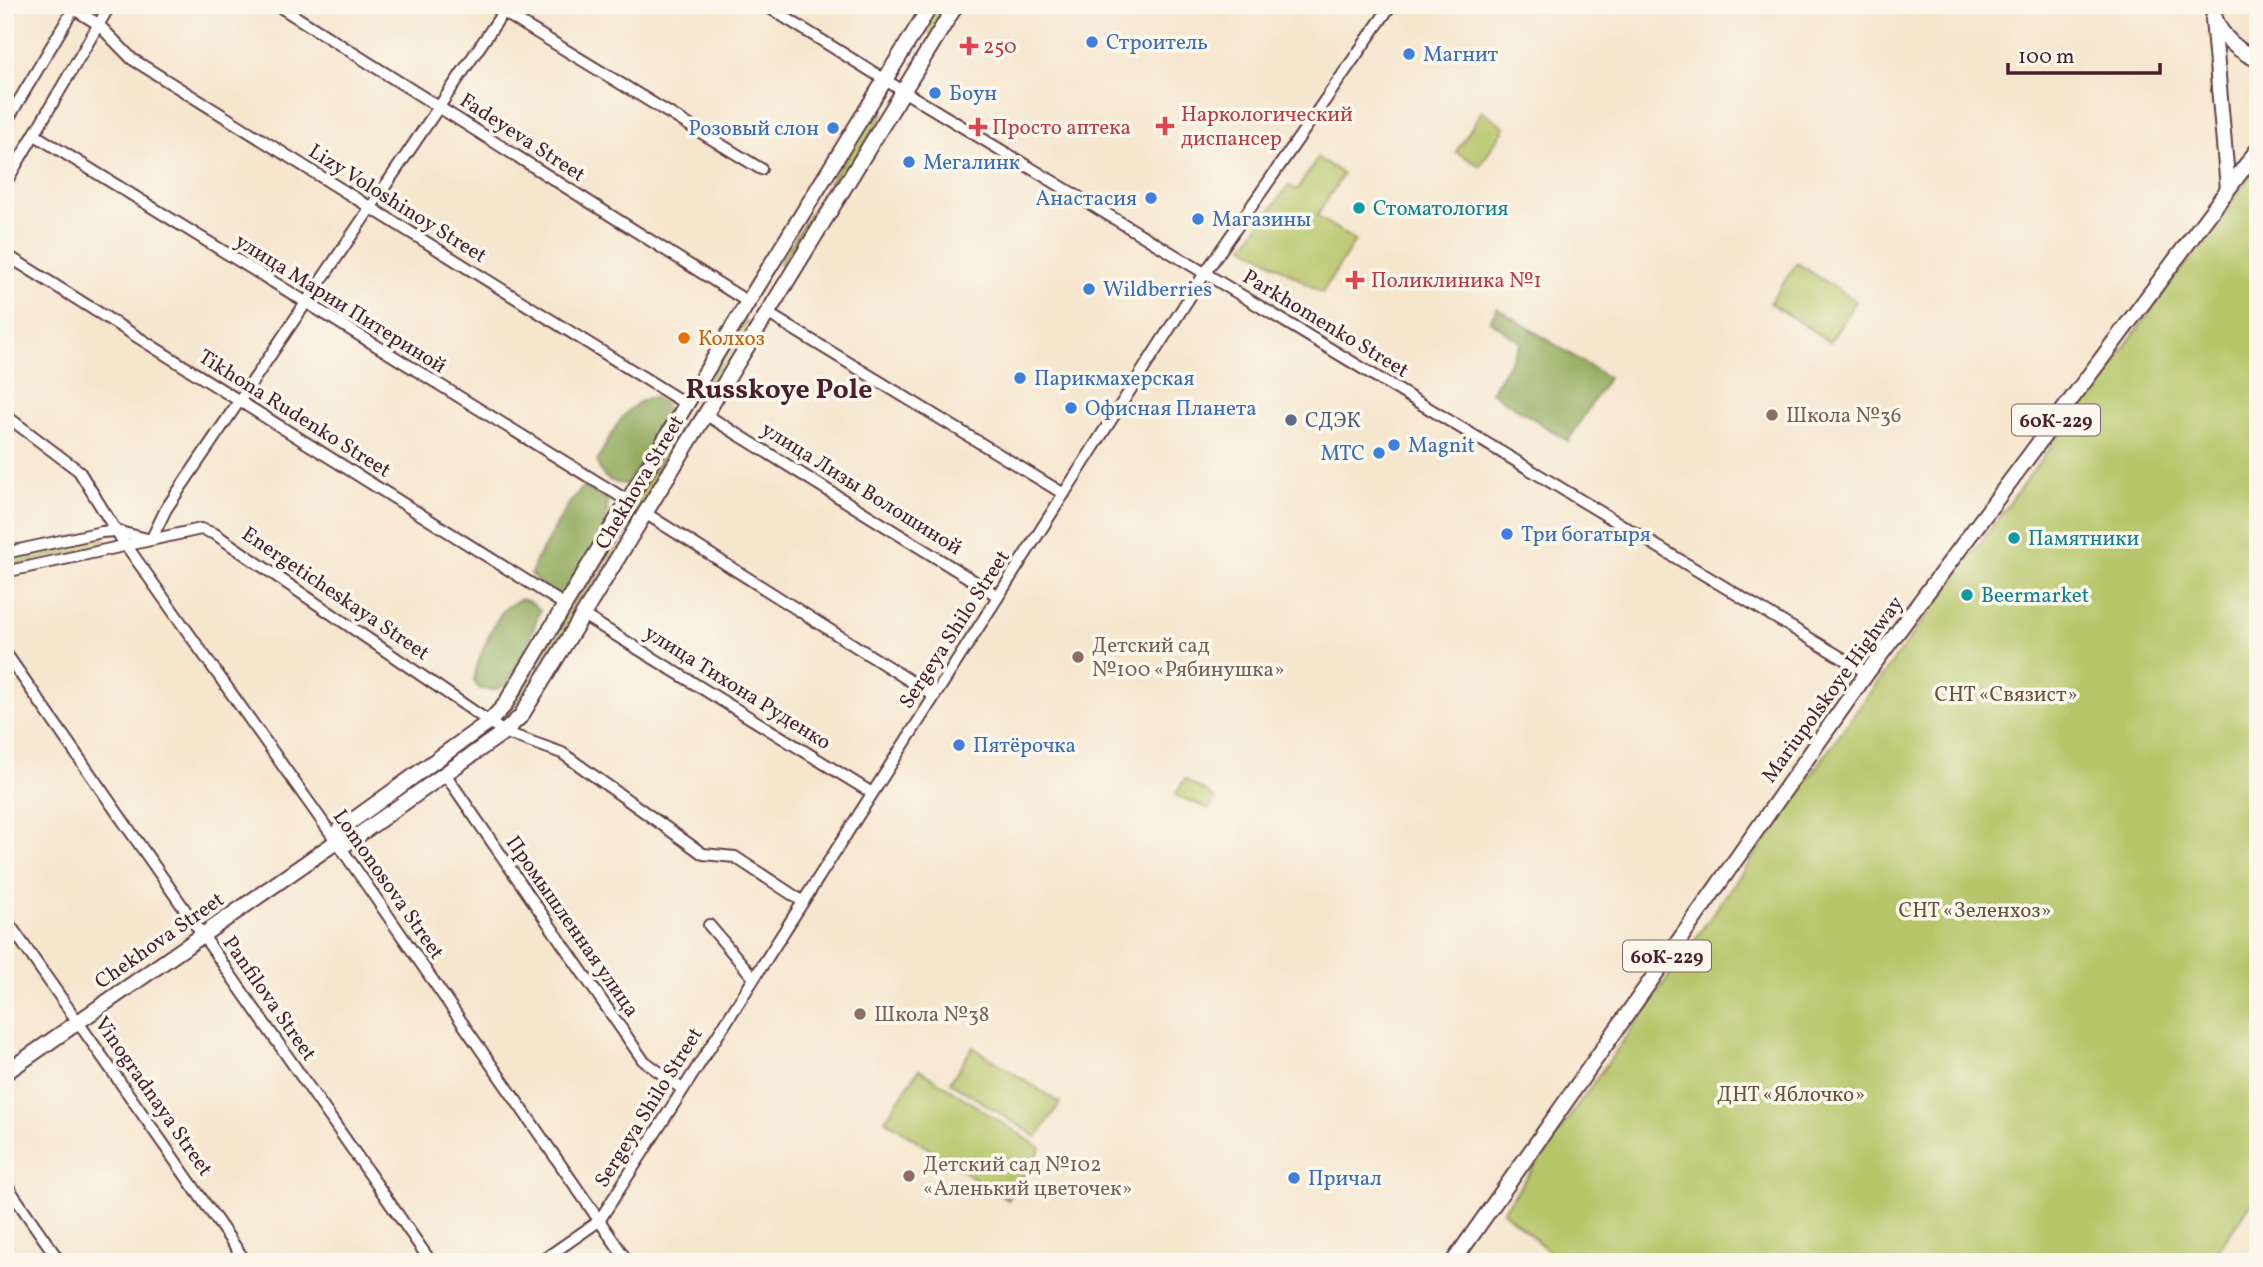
<svg xmlns="http://www.w3.org/2000/svg" width="2263" height="1267" font-family="Vollkorn,serif">
<style>
.green{fill:#b5c567;stroke:#807249;stroke-width:2}
.forest{fill:#90aa5c;stroke:#6d6444;stroke-width:2}
.lines{fill:none;stroke-linecap:round;stroke-linejoin:round}
.minor-casing{stroke:#643d43;stroke-width:14}
.major-casing{stroke:#643d43;stroke-width:18}
.minor{stroke:#fff;stroke-width:10}
.major{stroke:#fff;stroke-width:14}
.shop-dot{fill:#3f7fe0;stroke:#fbf7ec;stroke-width:2.5}
.health-dot{fill:#e0444e;stroke:#fbf7ec;stroke-width:2.5}
.culture-dot{fill:#0f9aa8;stroke:#fbf7ec;stroke-width:2.5}
.food-dot{fill:#e8710a;stroke:#fbf7ec;stroke-width:2.5}
.education-dot{fill:#8d6e63;stroke:#fbf7ec;stroke-width:2.5}
.service-dot{fill:#5c6f8a;stroke:#fbf7ec;stroke-width:2.5}
.labels{text-anchor:middle;stroke-width:7;stroke-linejoin:round;paint-order:stroke}
.shield{fill:#fbf7ec;stroke:#7f6065;stroke-width:2}
.shield-label{font-size:19px;font-weight:bold;fill:#4a1f2b}
.shop-label{font-size:21px;fill:#366cbe;stroke:#fbf7ec;text-anchor:start}
.health-label{font-size:21px;fill:#be3a42;stroke:#fbf7ec;text-anchor:start}
.street-label{font-size:21px;fill:#4a1f2b;stroke:#fbf7ec}
.culture-label{font-size:21px;fill:#0d838f;stroke:#fbf7ec;text-anchor:start}
.food-label{font-size:21px;fill:#c56008;stroke:#fbf7ec;text-anchor:start}
.education-label{font-size:21px;fill:#785e54;stroke:#fbf7ec;text-anchor:start}
.service-label{font-size:21px;fill:#4e5e75;stroke:#fbf7ec;text-anchor:start}
.park-label{font-size:21px;fill:#6a513d;stroke:#fbf7ec}
.district-label{font-size:28px;font-weight:bold;fill:#4a1f2b;stroke:#fbf7ec}
</style>
<rect width="100%" height="100%" fill="#fbf7ec"/>
<filter id="ink" filterUnits="userSpaceOnUse"><feTurbulence type="fractalNoise" baseFrequency=".0143" numOctaves="2"/><feDisplacementMap in="SourceGraphic" scale="14" xChannelSelector="R" yChannelSelector="G"/><feConvolveMatrix kernelMatrix="1 2 1 2 8 2 1 2 1" color-interpolation-filters="sRGB"/></filter>
<filter id="wash" filterUnits="userSpaceOnUse"><feTurbulence type="fractalNoise" baseFrequency=".00686" numOctaves="4" result="noise"/><feDisplacementMap in="SourceGraphic" scale="28" xChannelSelector="R" yChannelSelector="G"/><feGaussianBlur stdDeviation="1.57" result="paint"/><feColorMatrix in="noise" values="0 0 0 0 0 0 0 0 0 0 0 0 0 0 0 0 0 1.4 0 .05"/><feComposite in="paint" operator="in"/></filter>
<g filter="url(#wash)">
<rect width="100%" height="100%" fill="#f5e6ce"/>
<g class="green">
<path d="M937,5H951L933,35L923,29Z"/>
<path d="M876,108L884,113L787,269L779,264Z"/>
<path d="M1482,111L1505,127L1480,166L1456,152Z"/>
<path d="M1318,158L1343,174L1317,216L1355,241L1322,293L1244,246L1288,186L1297,190Z"/>
<path d="M2258,165V1194L2210,1262H1561L1503,1211L1852,717Z"/>
<path d="M1797,263L1856,301L1830,342L1770,303Z"/>
<path d="M745,321L753,326L515,714L505,722L502,719Z"/>
<path d="M104,537L105,546L5,567V558Z"/>
<path d="M479,737L482,742L359,829L356,824Z"/>
<path d="M1185,779L1216,799L1209,809L1175,795Z"/>
<path d="M973,1047L1060,1103L1037,1137L950,1082Z"/>
<path d="M919,1069L1041,1148L1008,1200L885,1120Z"/>
</g>
<g class="forest">
<path d="M1497,308L1608,378L1568,441L1491,392L1521,343L1490,321Z"/>
<path d="M653,397L665,404L670,414L651,450L626,484C610,483 600,477 597,461C609,438 625,402 653,397Z"/>
<path d="M583,487L597,493L607,500C610,536 581,566 562,593L548,594L531,574L536,561L568,505Z"/>
<path d="M521,599L530,602L540,610L524,654L508,684L494,690L480,689L474,682C475,665 494,619 506,608C510,604 516,602 521,599Z"/>
</g>
</g>
<g filter="url(#ink)">
<g class="lines">
<g class="minor-casing">
<g id="minor">
<path d="M277,5L748,302"/>
<path d="M765,5L903,91L1867,673"/>
<path d="M74,9L98,24L132,59L686,404"/>
<path d="M503,12L761,169"/>
<path d="M5,124L76,5"/>
<path d="M35,135L628,501"/>
<path d="M5,184L110,5"/>
<path d="M5,254L565,605"/>
<path d="M767,313L1064,494"/>
<path d="M705,414L998,596"/>
<path d="M5,415L79,471L116,531L332,835L628,1262"/>
<path d="M645,513L934,696"/>
<path d="M5,553L102,532L116,531L151,540L166,509L508,5"/>
<path d="M5,572L201,529L215,534L504,732L562,753L703,854L735,857L802,901"/>
<path d="M583,615L872,793"/>
<path d="M5,652L431,1262"/>
<path d="M445,774L643,1060L682,1089"/>
<path d="M5,918L246,1262"/>
<path d="M709,925L753,977"/>
<path d="M5,1183L60,1262"/>
<path d="M540,1262L599,1221L1205,273L1391,5"/>
</g>
</g>
<g class="major-casing">
<g id="major">
<path d="M2212,5C2215,32 2234,49 2258,60"/>
<path d="M2213,19L2228,189"/>
<path d="M336,842L346,844L504,732L521,716L956,5"/>
<path d="M5,1073L336,842L338,831L490,721L504,706L748,302L931,5"/>
<path d="M1453,1262L1867,673L2258,149"/>
</g>
</g>
<use href="#minor" class="minor"/>
<use href="#major" class="major"/>
</g>
</g>
<g class="shop-dot">
<circle cx="1092" cy="42" r="7"/>
<circle cx="1409" cy="54" r="7"/>
<circle cx="935" cy="93" r="7"/>
<circle cx="833" cy="128" r="7"/>
<circle cx="909" cy="162" r="7"/>
<circle cx="1151" cy="198" r="7"/>
<circle cx="1198" cy="219" r="7"/>
<circle cx="1089" cy="289" r="7"/>
<circle cx="1020" cy="378" r="7"/>
<circle cx="1071" cy="408" r="7"/>
<circle cx="1394" cy="445" r="7"/>
<circle cx="1379" cy="453" r="7"/>
<circle cx="1507" cy="534" r="7"/>
<circle cx="959" cy="745" r="7"/>
<circle cx="1294" cy="1178" r="7"/>
</g>
<g class="health-dot">
<path d="M965.5 35.5h7v7h7v7h-7v7h-7v-7h-7v-7h7z"/>
<path d="M1161.5 115.5h7v7h7v7h-7v7h-7v-7h-7v-7h7z"/>
<path d="M974.5 116.5h7v7h7v7h-7v7h-7v-7h-7v-7h7z"/>
<path d="M1351.5 269.5h7v7h7v7h-7v7h-7v-7h-7v-7h7z"/>
</g>
<g class="culture-dot">
<circle cx="1359" cy="208" r="7"/>
<circle cx="2014" cy="538" r="7"/>
<circle cx="1967" cy="595" r="7"/>
</g>
<circle class="food-dot" cx="684" cy="338" r="7"/>
<g class="education-dot">
<circle cx="1772" cy="415" r="7"/>
<circle cx="1078" cy="657" r="7"/>
<circle cx="860" cy="1014" r="7"/>
<circle cx="909" cy="1176" r="7"/>
</g>
<circle class="service-dot" cx="1291" cy="420" r="7"/>
<g class="labels">
<g class="shield">
<rect x="2012" y="404.5" width="88" height="31" rx="5"/>
<rect x="1623" y="940.5" width="88" height="31" rx="5"/>
</g>
<g class="shield-label">
<text x="2056" y="427">60К-229</text>
<text x="1667" y="963">60К-229</text>
</g>
<g class="shop-label">
<text x="1106" y="49">Строитель</text>
<text x="1423" y="61">Магнит</text>
<text x="949" y="100">Боун</text>
<text x="819" y="135" text-anchor="end">Розовый слон</text>
<text x="923" y="169">Мегалинк</text>
<text x="1137" y="205" text-anchor="end">Анастасия</text>
<text x="1212" y="226">Магазины</text>
<text x="1103" y="296">Wildberries</text>
<text x="1034" y="385">Парикмахерская</text>
<text x="1085" y="415">Офисная Планета</text>
<text x="1408" y="452">Magnit</text>
<text x="1365" y="460" text-anchor="end">МТС</text>
<text x="1521" y="541">Три богатыря</text>
<text x="973" y="752">Пятёрочка</text>
<text x="1308" y="1185">Причал</text>
</g>
<g class="health-label">
<text x="983" y="53">250</text>
<text x="1181" y="121">Наркологический<tspan x="1181" dy="24">диспансер</tspan></text>
<text x="992" y="134">Просто аптека</text>
<text x="1371" y="287">Поликлиника №1</text>
</g>
<g class="street-label">
<text transform="translate(523 137) rotate(33)" y="7">Fadeyeva Street</text>
<text transform="translate(398 203) rotate(32)" y="7">Lizy Voloshinoy Street</text>
<text transform="translate(341 303) rotate(32)" y="7">улица Марии Питериной</text>
<text transform="translate(1326 323) rotate(31)" y="7">Parkhomenko Street</text>
<text transform="translate(295 413) rotate(32)" y="7">Tikhona Rudenko Street</text>
<text transform="translate(639 482) rotate(-59)" y="7">Chekhova Street</text>
<text transform="translate(862 488) rotate(32)" y="7">улица Лизы Волошиной</text>
<text transform="translate(336 593) rotate(34)" y="7">Energeticheskaya Street</text>
<text transform="translate(954 629) rotate(-57)" y="7">Sergeya Shilo Street</text>
<text transform="translate(738 687) rotate(32)" y="7">улица Тихона Руденко</text>
<text transform="translate(1832 689) rotate(-54)" y="7">Mariupolskoye Highway</text>
<text transform="translate(389 884) rotate(55)" y="7">Lomonosova Street</text>
<text transform="translate(573 926) rotate(55)" y="7">Промышленная улица</text>
<text transform="translate(159 940) rotate(-35)" y="7">Chekhova Street</text>
<text transform="translate(270 998) rotate(55)" y="7">Panfilova Street</text>
<text transform="translate(154 1096) rotate(55)" y="7">Vinogradnaya Street</text>
<text transform="translate(648 1107) rotate(-58)" y="7">Sergeya Shilo Street</text>
</g>
<g class="culture-label">
<text x="1373" y="215">Стоматология</text>
<text x="2028" y="545">Памятники</text>
<text x="1981" y="602">Beermarket</text>
</g>
<g class="food-label">
<text x="698" y="345">Колхоз</text>
</g>
<g class="education-label">
<text x="1786" y="422">Школа №36</text>
<text x="1092" y="652">Детский сад<tspan x="1092" dy="24">№100 «Рябинушка»</tspan></text>
<text x="874" y="1021">Школа №38</text>
<text x="923" y="1171">Детский сад №102<tspan x="923" dy="24">«Аленький цветочек»</tspan></text>
</g>
<g class="service-label">
<text x="1305" y="427">СДЭК</text>
</g>
<g class="park-label">
<text x="2006" y="701">СНТ «Связист»</text>
<text x="1975" y="917">СНТ «Зеленхоз»</text>
<text x="1791" y="1101">ДНТ «Яблочко»</text>
</g>
<g class="district-label">
<text x="779" y="398">Russkoye Pole</text>
</g>
</g>
<rect width="2263" height="1267" fill="none" stroke="#fbf7ec" stroke-width="28"/>
<path d="M2008 63v10h152v-10" fill="none" stroke="#4a1f2b" stroke-width="3.5"/>
<text x="2018" y="63" font-size="21" fill="#4a1f2b" stroke="#fbf7ec" stroke-width="5" paint-order="stroke">100 m</text>
</svg>
